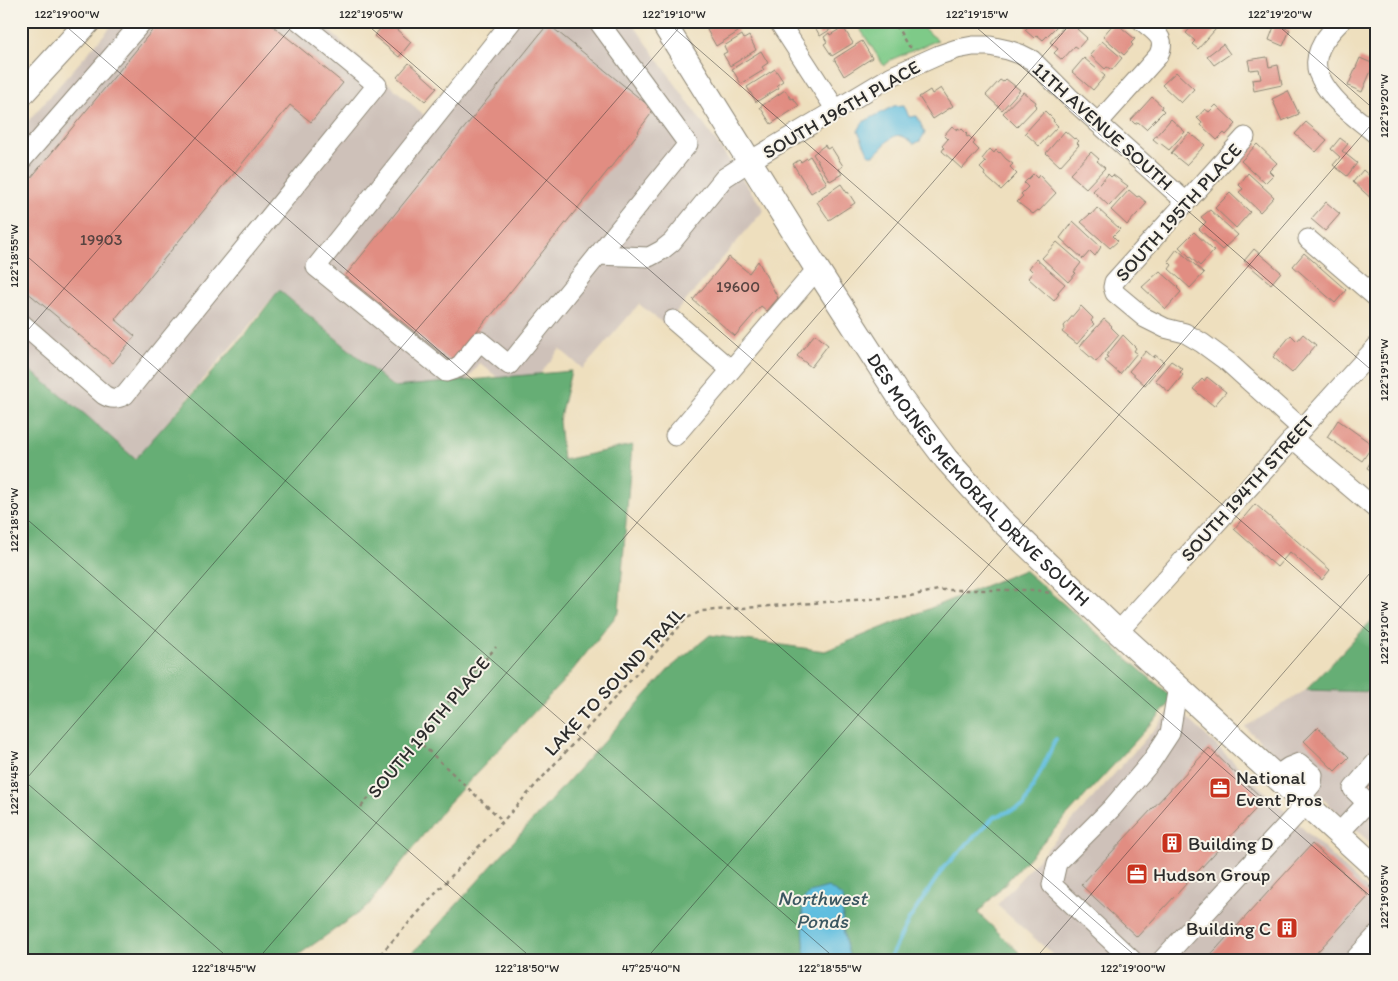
<svg xmlns="http://www.w3.org/2000/svg" width="1398" height="981" font-family="Itim,sans-serif">
<style>
.industrial{fill:#cec1b9}
.green{fill:#7eca88;stroke:#547a5a}
.forest{fill:#66ae74;stroke:#486c50}
.water{fill:#61bedf;stroke:#467485}
.lines{fill:none;stroke-linecap:round;stroke-linejoin:round}
.stream{stroke:#61bedf;stroke-width:4}
.building{fill:#e18d82}
.minor-casing{stroke:#8c8574;stroke-width:21}
.major-casing{stroke:#8c8574;stroke-width:26}
.path{stroke:#8c8574;stroke-width:2.5;stroke-dasharray:4 4;stroke-linecap:butt}
.minor{stroke:#fff;stroke-width:19}
.major{stroke:#fff;stroke-width:24}
.ticks{fill:none;stroke:#2b2b2b;stroke-width:1;stroke-opacity:0.45}
.labels{text-anchor:middle;stroke-width:4;stroke-linejoin:round;paint-order:stroke}
.number-label{font-size:16px;fill:#584441}
.street-label{font-size:19px;fill:#2b2b2b;stroke:#f7f3e8}
.poi-label{font-size:19px;fill:#2b2b2b;stroke:#f7f3e8;text-anchor:start}
.water-label{font-size:20px;font-style:italic;fill:#3b5761;stroke:#f7f3e8}
.neatline{fill:none;stroke:#2b2b2b;stroke-width:2}
.ticks-label{font-size:12px;text-anchor:middle;fill:#2b2b2b}
</style>
<rect width="100%" height="100%" fill="#f7f3e8"/>
<filter id="ink" filterUnits="userSpaceOnUse"><feTurbulence type="fractalNoise" baseFrequency=".02" numOctaves="2"/><feDisplacementMap in="SourceGraphic" scale="10" xChannelSelector="R" yChannelSelector="G"/><feConvolveMatrix kernelMatrix="1 2 1 2 8 2 1 2 1" color-interpolation-filters="sRGB"/></filter>
<filter id="wash" filterUnits="userSpaceOnUse"><feTurbulence type="fractalNoise" baseFrequency=".0096" numOctaves="4" result="noise"/><feDisplacementMap in="SourceGraphic" scale="20" xChannelSelector="R" yChannelSelector="G"/><feGaussianBlur stdDeviation="1.12" result="paint"/><feColorMatrix in="noise" values="0 0 0 0 0 0 0 0 0 0 0 0 0 0 0 0 0 1.4 0 .05"/><feComposite in="paint" operator="in"/></filter>
<g filter="url(#wash)">
<rect width="100%" height="100%" fill="#eedfbe"/>
<g class="industrial">
<path d="M116,21H318L424,115L502,21H631L764,210L665,325L639,304L583,369L560,349L521,397L480,363L459,391L393,387L279,290L135,460L21,364V129Z"/>
<path d="M1306,690L1377,692V849L1245,727Z"/>
<path d="M1175,706L1377,899V960H1059L997,905Z"/>
</g>
<path class="green" d="M855,21H914L938,40L890,60L884,66Z"/>
<g class="forest">
<path d="M279,290L393,387L571,371L559,421L563,460L632,445L619,612L568,676L445,807L367,907L291,960H21V363L87,416L135,459L244,336Z"/>
<path d="M1024,570L1174,699L978,913L1027,960H851L845,945L842,922L804,935L805,960H404L422,943L670,668L710,635L825,651Z"/>
<path d="M1377,615V692L1306,690Z"/>
</g>
<g class="water">
<path d="M904,105L909,117L917,116L925,133L920,141L914,144C893,125 890,142 874,155H869L858,131L863,122L894,106Z"/>
<path d="M828,887L843,897C842,920 842,937 851,960H805L802,901L810,892Z"/>
</g>
<g class="lines">
<path class="stream" d="M889,960L909,920L944,867L994,817L1024,806L1056,739"/>
</g>
<g id="blocks">
<g class="building">
<path d="M160,21H267L343,83L311,122L290,105L115,319L135,336L113,363L21,287V190Z"/>
<path d="M387,21L411,42L399,57L374,36Z"/>
<path d="M720,21H733L738,32L716,46L707,30Z"/>
<path d="M809,21H844L820,36L815,27L813,28Z"/>
<path d="M1030,21H1056L1055,22L1058,25L1043,40L1037,35L1034,38L1025,30L1028,27L1026,26Z"/>
<path d="M1069,21H1073L1079,27L1077,29L1087,38L1078,48L1075,46L1062,60L1054,53L1058,49L1050,42Z"/>
<path d="M1197,21H1223L1198,49L1192,44L1195,41L1186,33Z"/>
<path d="M1115,22L1135,39L1131,43L1133,45L1124,55L1103,36Z"/>
<path d="M548,24L654,110L638,131L639,132L490,317L489,316L452,362L345,276Z"/>
<path d="M1275,24L1290,30L1283,46L1269,40Z"/>
<path d="M843,27L853,43L832,56L824,44L827,42L824,37L829,33L830,35Z"/>
<path d="M742,35L744,39L749,36L756,50L730,66L723,54L727,52L724,46Z"/>
<path d="M862,41L872,58L844,76L834,59Z"/>
<path d="M1102,41L1122,58L1112,70L1107,67L1105,69L1090,55Z"/>
<path d="M1223,44L1230,54L1214,65L1207,56Z"/>
<path d="M761,51L768,63L762,67L764,70L741,84L732,69Z"/>
<path d="M1267,57L1269,67L1278,65L1282,85L1254,91L1252,80L1261,79L1259,69L1250,70L1248,60Z"/>
<path d="M1084,58L1105,76L1093,90L1072,72Z"/>
<path d="M1360,58L1374,64L1362,92L1348,86Z"/>
<path d="M409,63L437,88L425,101L397,77Z"/>
<path d="M775,69L783,81L777,85L779,88L756,102L747,87Z"/>
<path d="M1176,72L1194,89L1181,103L1162,85Z"/>
<path d="M1006,79L1020,90L1002,110L986,95L1000,80L1003,82Z"/>
<path d="M941,88L953,106L933,119L919,97L930,90L932,94Z"/>
<path d="M785,90L791,99L793,98L799,106L771,124L760,107Z"/>
<path d="M1288,91L1299,114L1282,121L1272,99Z"/>
<path d="M1023,92L1036,102L1035,104L1037,106L1017,127L1003,113Z"/>
<path d="M1152,97L1162,106L1161,108L1164,111L1146,129L1138,122L1135,124L1131,120Z"/>
<path d="M1216,105L1236,124L1226,135L1224,133L1217,140L1201,125L1202,123L1197,118L1205,109L1209,112Z"/>
<path d="M1045,111L1054,120L1053,121L1058,126L1039,146L1025,133Z"/>
<path d="M1171,119L1185,132L1169,150L1160,143L1159,144L1153,139Z"/>
<path d="M1306,122L1327,140L1316,152L1295,134Z"/>
<path d="M952,126L957,130L958,128L961,130L962,129L967,134L966,135L967,137L969,136L975,142L973,144L979,150L962,169L942,151L944,148L942,146L948,139L944,135Z"/>
<path d="M1065,131L1074,139L1075,138L1079,141L1077,143L1079,145L1060,166L1046,153Z"/>
<path d="M1189,133L1193,137L1194,136L1205,145L1186,165L1171,153Z"/>
<path d="M1340,138L1348,144L1342,151L1357,163L1347,176L1333,165L1340,157L1331,149Z"/>
<path d="M1257,144L1277,163L1269,171L1273,175L1265,183L1241,161Z"/>
<path d="M825,145L827,149L831,147L843,166L839,169L842,174L830,181L813,154Z"/>
<path d="M990,149L994,153L996,150L999,153L1000,152L1006,159L1013,164L1010,167L1017,174L1001,190L984,175L985,173L980,168L986,162L982,159Z"/>
<path d="M1091,152L1099,159L1097,161L1105,168L1086,188L1070,174Z"/>
<path d="M810,156L827,183L811,193L793,164L799,160L801,162Z"/>
<path d="M1363,170L1373,179L1377,174V197L1374,201L1353,182Z"/>
<path d="M1248,173L1274,197L1260,212L1239,192L1243,189L1239,185Z"/>
<path d="M1033,174L1037,178L1039,175L1056,193L1039,211L1038,210L1033,214L1017,202L1023,196L1021,194L1028,187L1024,183Z"/>
<path d="M1108,174L1111,177L1113,175L1128,186L1109,206L1093,191Z"/>
<path d="M841,184L847,193L848,192L855,203L829,220L817,202L823,198L822,197Z"/>
<path d="M1129,190L1137,197L1139,196L1147,203L1127,225L1111,210Z"/>
<path d="M1230,193L1250,212L1236,228L1215,208Z"/>
<path d="M1326,202L1340,214L1325,231L1311,219Z"/>
<path d="M1097,208L1120,229L1113,236L1118,241L1110,248L1081,222L1090,214L1091,215Z"/>
<path d="M1210,210L1238,235L1222,250L1199,229L1206,222L1201,217Z"/>
<path d="M1073,221L1101,247L1095,256L1090,251L1083,259L1060,238Z"/>
<path d="M1194,232L1214,251L1200,266L1179,247Z"/>
<path d="M1057,242L1081,263L1074,272L1076,273L1068,282L1042,258Z"/>
<path d="M1177,249L1204,273L1190,288L1169,269L1172,265L1168,261Z"/>
<path d="M1254,249L1281,272L1271,284L1244,261Z"/>
<path d="M1304,253L1346,290L1335,303L1293,266Z"/>
<path d="M729,257L749,273L758,261L778,298L767,311L761,306L735,336L693,300Z"/>
<path d="M1036,259L1065,284L1057,293L1059,294L1054,301L1028,278L1033,272L1029,268Z"/>
<path d="M1160,271L1178,287L1177,288L1181,292L1166,309L1142,287Z"/>
<path d="M1081,306L1093,318L1091,321L1094,324L1077,344L1062,332L1065,328L1064,326Z"/>
<path d="M1104,319L1112,326L1111,327L1119,335L1096,362L1079,347Z"/>
<path d="M815,334L828,345L811,367L797,356Z"/>
<path d="M1303,334L1316,345L1292,373L1273,357L1291,335L1297,341Z"/>
<path d="M1123,335L1136,348L1134,351L1137,353L1120,374L1105,361L1108,357L1106,356Z"/>
<path d="M1146,351L1154,358L1155,355L1164,362L1145,385L1129,371Z"/>
<path d="M1171,361L1183,369L1180,372L1183,375L1169,392L1155,380Z"/>
<path d="M1207,377L1226,392L1214,406L1193,389L1202,379L1204,381Z"/>
<path d="M1338,420L1373,445L1362,461L1327,437Z"/>
<path d="M1377,451V474L1367,468Z"/>
<path d="M1255,504L1330,570L1322,580L1290,552L1277,567L1234,529Z"/>
<path d="M1318,727L1349,757L1335,771L1304,741Z"/>
<path d="M1209,748L1264,800L1137,937L1081,885Z"/>
<path d="M1377,768V798L1361,784Z"/>
<path d="M1312,844L1369,896L1310,960H1206Z"/>
</g>
</g>
</g>
<g filter="url(#ink)">
<use href="#blocks" fill-opacity="0" stroke="#8c8574" stroke-width="1"/>
<g class="lines">
<g class="minor-casing">
<g id="minor">
<path d="M512,21L316,267L446,372L458,368L480,341L509,365L688,144L598,21"/>
<path d="M780,21L779,22L836,110"/>
<path d="M1341,21C1328,34 1314,50 1317,69C1317,72 1320,76 1321,79C1333,103 1357,118 1377,135"/>
<path d="M1098,123L1158,56C1168,38 1155,32 1142,21"/>
<path d="M1245,137L1114,282L1113,287L1115,293L1145,318L1165,328L1185,333L1202,343L1228,362L1301,428"/>
<path d="M21,161L143,21"/>
<path d="M1308,239L1377,298"/>
<path d="M598,255L649,257L662,250L672,242L724,178L750,161L892,76L939,55L957,49L973,46H990L1008,50L1020,54L1032,60L1069,97L1186,202"/>
<path d="M673,320L731,370"/>
<path d="M21,323L104,395C112,400 118,399 125,395L377,85L299,21"/>
<path d="M675,436L817,269"/>
<path d="M1292,438L1377,510"/>
<path d="M1118,632L1377,346"/>
<path d="M1276,776L1289,767L1299,763L1313,775L1312,784L1300,798"/>
<path d="M1367,803L1353,789L1377,761"/>
<path d="M1338,834L1367,803L1377,812"/>
<path d="M1132,960L1052,885L1057,863L1112,808L1151,762L1170,733L1178,686"/>
<path d="M1162,960L1306,804"/>
<path d="M1354,960L1377,935"/>
</g>
</g>
<g class="major-casing">
<g id="major">
<path id="s1" d="M662,21L817,269L900,398L946,459L1001,520L1118,632L1377,869"/>
<path d="M21,95L89,21"/>
</g>
</g>
<g class="path">
<path d="M888,21L899,30L906,43L914,51"/>
<path d="M416,739L503,821"/>
<path d="M361,807L416,739L496,647"/>
<path d="M1370,886L1377,892"/>
<path d="M375,960L467,859L503,821L687,618L702,611L910,596L938,590H1036L1050,593"/>
</g>
<use href="#minor" class="minor"/>
<use href="#major" class="major"/>
</g>
</g>
<path class="ticks" d="M60,21L1140,960M363,21L1377,902M666,21L1377,639M969,21L1377,375M1273,21L1377,112M21,251L837,960M21,338L297,21M21,514L534,960M21,778L231,960M21,785L685,21M257,960L1073,21M645,960L1377,118M1034,960L1377,565"/>
<defs>
<g id="office-square" transform="scale(1.125)"><rect x="-9" y="-9" width="18" height="18" rx="4" fill="#c8321e" stroke="#f7f3e8"/><path d="M-6-3h4V-5.5h4V-3h4V5H-6ZM-1-4.5V-3h2v-1.5ZM-6 0V1H6V0Z" fill="#fff"/></g>
<g id="building-square" transform="scale(1.125)"><rect x="-9" y="-9" width="18" height="18" rx="4" fill="#c8321e" stroke="#f7f3e8"/><path d="M-4-6H4V6H1V3H-1V6H-4ZM-2.5-4.3h1.7v1.8h-1.7ZM.8-4.3h1.7v1.8H.8ZM-2.5-1h1.7V.8h-1.7ZM.8-1h1.7V.8H.8Z" fill="#fff"/></g>
</defs>
<g fill-rule="evenodd">
<use href="#office-square" x="1220" y="788"/>
<use href="#building-square" x="1172" y="843"/>
<use href="#office-square" x="1137" y="874"/>
<use href="#building-square" x="1287" y="928"/>
</g>
<g class="labels">
<g class="number-label">
<text x="101" y="245">19903</text>
<text x="738" y="292">19600</text>
</g>
<g class="street-label">
<text transform="translate(841 109) rotate(-30)" y="7">SOUTH 196TH PLACE</text>
<text transform="translate(1103 126) rotate(42)" y="7">11TH AVENUE SOUTH</text>
<text transform="translate(1178 212) rotate(-48)" y="7">SOUTH 195TH PLACE</text>
<text dy="7" stroke="none"><textPath href="#s1" startOffset="559">DES MOINES MEMORIAL DRIVE SOUTH</textPath></text>
<text transform="translate(1247 488) rotate(-48)" y="7">SOUTH 194TH STREET</text>
<text transform="translate(614 681) rotate(-47)" y="7">LAKE TO SOUND TRAIL</text>
<text transform="translate(428 727) rotate(-50)" y="7">SOUTH 196TH PLACE</text>
</g>
<g class="poi-label">
<text x="1236" y="784">National<tspan x="1236" dy="22">Event Pros</tspan></text>
<text x="1188" y="850">Building D</text>
<text x="1153" y="881">Hudson Group</text>
<text x="1271" y="935" text-anchor="end">Building C</text>
</g>
<g class="water-label">
<text x="822" y="905">Northwest<tspan x="822" dy="23">Ponds</tspan></text>
</g>
</g>
<rect width="1398" height="981" fill="none" stroke="#f7f3e8" stroke-width="55"/>
<rect x="28" y="28" width="1342" height="926" class="neatline"/>
<g class="ticks-label">
<text x="67" y="18">122°19'00"W</text>
<text x="371" y="18">122°19'05"W</text>
<text x="674" y="18">122°19'10"W</text>
<text x="977" y="18">122°19'15"W</text>
<text x="1280" y="18">122°19'20"W</text>
<text transform="translate(1384 106) rotate(-90)" y="4">122°19'20"W</text>
<text transform="translate(14 256) rotate(-90)" y="4">122°18'55"W</text>
<text transform="translate(1384 370) rotate(-90)" y="4">122°19'15"W</text>
<text transform="translate(14 520) rotate(-90)" y="4">122°18'50"W</text>
<text transform="translate(1384 633) rotate(-90)" y="4">122°19'10"W</text>
<text transform="translate(14 783) rotate(-90)" y="4">122°18'45"W</text>
<text transform="translate(1384 897) rotate(-90)" y="4">122°19'05"W</text>
<text x="224" y="972">122°18'45"W</text>
<text x="527" y="972">122°18'50"W</text>
<text x="651" y="972">47°25'40"N</text>
<text x="830" y="972">122°18'55"W</text>
<text x="1133" y="972">122°19'00"W</text>
</g>
</svg>
